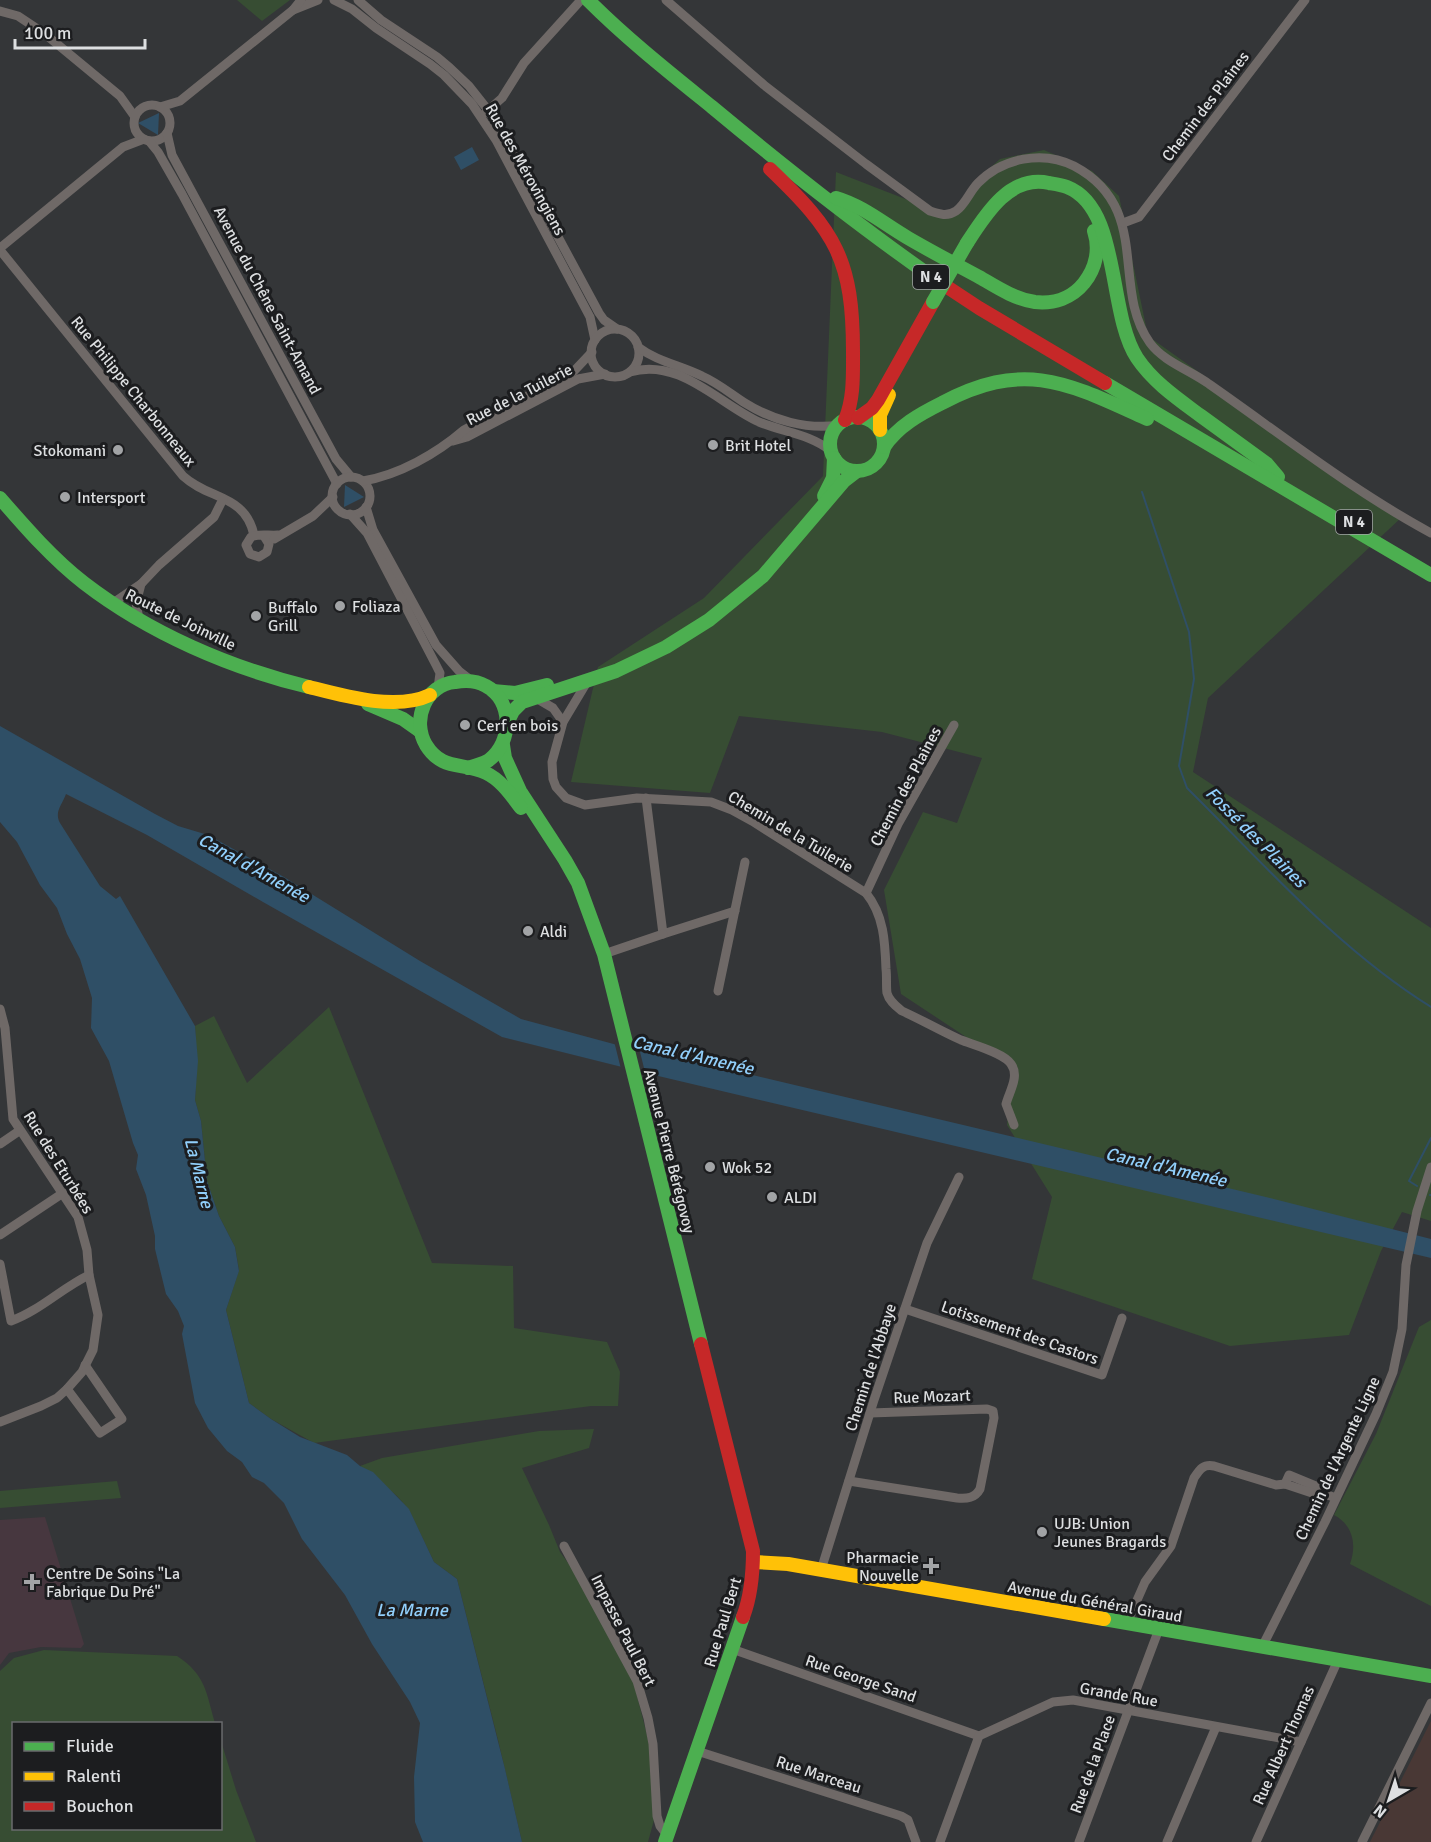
<svg xmlns="http://www.w3.org/2000/svg" width="1431" height="1842" font-family="Signika,sans-serif">
<style>
.industrial{fill:#493835}
.medical{fill:#47373f}
.green{fill:#374d33}
.water{fill:#2f4f66}
.pier{fill:#343638}
.lines{fill:none;stroke-linecap:round;stroke-linejoin:round}
.stream{stroke:#2f4f66;stroke-width:2}
.street{stroke:#6f6967;stroke-width:9}
.fast{stroke:#4caf50;stroke-width:14}
.slow{stroke:#ffc107;stroke-width:14}
.jam{stroke:#c62828;stroke-width:14}
.fast-bridge{stroke:#4caf50;stroke-width:14}
.poi-dot{fill:#a2a4a6;stroke:#1c1d1f;stroke-width:2}
.labels{text-anchor:middle;stroke-width:6;stroke-linejoin:round;paint-order:stroke}
.shield{fill:#1c1d1f;stroke:#a3a5a7;stroke-width:1.5}
.shield-label{font-size:15px;font-weight:bold;fill:#dddfe1}
.street-label{font-size:16px;fill:#dddfe1;stroke:#1c1d1f}
.poi-label{font-size:16px;fill:#dddfe1;stroke:#1c1d1f;text-anchor:start}
.water-label{font-size:18px;font-style:italic;fill:#91cffb;stroke:#1c1d1f}
</style>
<rect width="100%" height="100%" fill="#343638"/>
<path class="industrial" d="M1431,1721V1842H1370Z"/>
<path class="medical" d="M45,1517L84,1644L81,1648L41,1647L9,1653L0,1665V1520Z"/>
<g class="green">
<path d="M237,0H290L262,21Z"/>
<path d="M1044,150L1092,171L1119,196L1148,336L1402,517L1208,698L1193,772L1431,928V1221L1402,1212L1381,1251L1349,1335L1230,1346L1032,1279L1052,1197L1007,1125L1013,1068L901,994L884,890L923,812L957,823L982,758L882,732L739,716L710,793L571,782L598,667L704,598L823,476L836,172L949,216L980,177L1000,159Z"/>
<path d="M329,1007L432,1263L513,1266L514,1328L607,1342L620,1372L618,1406H591L314,1443L271,1419L249,1403L226,1310L239,1270L235,1247L219,1216L207,1181L201,1121L195,1100L197,1064L195,1026L214,1016L247,1083Z"/>
<path d="M1431,1320V1606L1350,1564C1357,1545 1353,1525 1334,1515L1376,1434L1419,1327Z"/>
<path d="M594,1429L589,1448L522,1468L549,1525L560,1552L574,1571L634,1684L649,1743L654,1820L648,1842H522L498,1740L457,1579L434,1562L409,1510L397,1496L360,1466L382,1458L539,1431Z"/>
<path d="M117,1481L121,1498L0,1508V1491Z"/>
<path d="M44,1650L177,1656C206,1675 206,1692 215,1723L14,1724V1828H220L221,1741L236,1790L256,1842H0V1671L14,1658Z"/>
</g>
<g class="water">
<path d="M159,113L158,135L138,123Z"/>
<path d="M472,147L479,160L461,170L454,157Z"/>
<path d="M345,485L364,497L344,507Z"/>
<path d="M0,726L155,814L178,826L208,835L284,877L420,961L521,1019L647,1053L719,1067L1270,1198L1431,1239V1258L654,1075L502,1037L263,902L147,835L66,794C62,805 54,812 60,823L100,886L116,899L120,896L195,1026L198,1061L195,1100L201,1121L207,1181L219,1216L235,1247L239,1271L226,1310L249,1403L271,1419L300,1437L347,1455L360,1466L373,1472L409,1509L434,1562L457,1579L505,1769L522,1842H423L415,1822L414,1777L420,1723L410,1702L372,1644L345,1595L302,1539L284,1503L264,1483L252,1477L242,1462L227,1451L208,1428L195,1403L182,1334L184,1326L178,1311L166,1294L155,1249V1236L146,1195L136,1169L138,1155L133,1143L109,1061L91,1028L92,998L80,959L67,934L57,908L40,885L17,842L0,822Z"/>
</g>
<path class="pier" d="M614,1041L639,1048L646,1076L621,1069Z"/>
<g class="lines">
<g class="stream">
<path d="M1142,492L1189,632L1194,679L1179,766L1187,788C1265,865 1338,949 1431,1007"/>
<path d="M1417,1186L1409,1181L1431,1138"/>
<path d="M1430,1195H1431"/>
</g>
<g class="street">
<path d="M334,0L352,9L376,28L430,64L444,75L472,104L496,140L590,317L595,340"/>
<path d="M358,0L381,20L437,57L450,68L469,86L488,110L508,144L599,313L604,320L617,329"/>
<path d="M666,0L764,85L866,164L930,211C939,214 947,217 956,211C965,205 970,191 978,183C1002,158 1043,150 1074,166C1153,208 1110,287 1150,343C1164,362 1190,370 1209,384C1282,435 1353,491 1431,533"/>
<path d="M293,10L318,0"/>
<path d="M0,11L18,16L45,34L120,96L135,117"/>
<circle cx="152" cy="123" r="18"/>
<path d="M160,107L180,101L293,10L301,0"/>
<path d="M485,113L502,98L524,63L581,0"/>
<path d="M167,133L172,155L336,459L351,477"/>
<path d="M149,141L158,152L182,194L337,484"/>
<path d="M1123,223L1139,217L1305,0"/>
<path d="M0,248L123,147L144,139"/>
<path d="M0,250L183,476C209,500 245,494 254,535"/>
<circle cx="615" cy="353" r="24"/>
<path d="M638,347C658,362 680,365 702,376C718,383 731,394 745,403C772,420 807,430 839,425"/>
<path d="M630,372C679,357 719,404 759,422C783,432 810,434 831,451"/>
<path d="M453,441L467,437L578,379L605,374"/>
<circle cx="351" cy="496" r="19"/>
<path d="M363,481C399,475 436,454 464,430L574,371L592,352"/>
<path d="M366,507L373,530L436,645L459,671L472,681"/>
<path d="M350,514L367,533L436,665L440,673L438,688"/>
<path d="M264,536L269,544L267,552L259,557L250,554L246,545L251,537C259,533 269,536 278,535"/>
<path d="M274,539L313,516L333,497"/>
<path d="M113,603L141,584L159,565L214,517L223,499"/>
<path d="M139,619L136,603L141,584"/>
<path d="M587,682L563,722L552,762L553,779L556,787L566,798L585,805L637,798L711,802L732,810L752,821L866,893C884,915 885,942 886,969C887,977 886,986 887,993C889,1001 896,1006 902,1011C922,1020 941,1031 961,1040C974,1045 1004,1053 1011,1064C1020,1076 1009,1092 1006,1104L1014,1125"/>
<path d="M536,698L553,708L563,722"/>
<path d="M646,798L663,934L735,911"/>
<path d="M866,893L898,824L954,725"/>
<path d="M604,954L663,934"/>
<path d="M718,991L745,862"/>
<path d="M0,1009L5,1028L13,1119L78,1217L87,1250L89,1275L98,1315L93,1350L82,1372L67,1389L57,1398L41,1406L0,1422"/>
<path d="M0,1144L19,1131"/>
<path d="M0,1235L63,1193"/>
<path d="M0,1264L11,1321C39,1311 62,1288 89,1275"/>
<path d="M905,1309L1102,1375L1122,1318"/>
<path d="M67,1389L100,1433L122,1419L85,1365"/>
<path d="M849,1481L957,1498C967,1499 975,1498 980,1489L994,1418L993,1411L987,1409L870,1413"/>
<path d="M1285,1484L1289,1475L1318,1487L1322,1493"/>
<path d="M564,1546L637,1681L648,1718L653,1744L657,1816L660,1826L667,1835"/>
<path d="M821,1570L874,1400L927,1243L959,1177"/>
<path d="M1127,1623L1145,1582L1171,1546L1194,1478C1200,1469 1203,1464 1214,1466L1276,1485L1285,1484L1315,1494L1322,1493L1336,1498"/>
<path d="M1262,1647L1325,1522L1376,1414L1393,1372L1402,1329L1406,1265L1417,1211L1431,1167"/>
<path d="M732,1649L979,1736"/>
<path d="M697,1751L901,1816L908,1820L916,1842"/>
<path d="M940,1842L979,1736L1053,1702L1073,1700L1301,1742"/>
<path d="M1079,1842L1159,1629"/>
<path d="M1167,1842L1216,1727"/>
<path d="M1256,1842L1338,1660"/>
<path d="M1362,1842L1431,1703"/>
</g>
<g class="fast">
<path d="M588,0C627,39 670,73 712,107C783,166 856,224 932,277"/>
<path d="M836,198C863,206 884,224 908,238C932,252 957,265 981,278C998,288 1015,299 1035,302C1054,304 1072,298 1084,283C1096,268 1100,249 1094,231"/>
<path d="M967,243C985,215 1010,174 1049,183C1055,184 1062,185 1067,187C1121,208 1107,312 1137,358C1153,382 1178,399 1201,416C1223,432 1245,448 1267,464L1278,477"/>
<path d="M1105,383L1431,575"/>
<circle cx="857" cy="444" r="27"/>
<path d="M884,447C898,426 920,414 942,403C1025,359 1068,383 1147,419"/>
<path d="M824,496L833,478L834,458"/>
<path d="M0,498C26,528 53,559 84,583C149,633 230,668 309,687"/>
<path d="M493,691L515,693L547,685"/>
<path d="M368,704L403,719L420,731"/>
<path d="M508,721L513,711L522,702L616,671L666,647L709,620L763,576L844,481L857,471"/>
<path d="M503,745L505,758L520,791L565,860L578,883L604,954L701,1344"/>
<path d="M468,768C475,765 484,764 489,760C513,742 513,700 486,686C476,680 466,680 455,682C441,683 429,693 424,705C418,718 419,733 426,745C442,771 462,762 486,773C501,780 511,795 521,808"/>
<path d="M1104,1619L1431,1676"/>
<path d="M665,1842L743,1617"/>
</g>
<g class="slow">
<path d="M880,430V415L889,395"/>
<path d="M309,687C344,696 396,711 430,695"/>
<path d="M754,1562L788,1564L1104,1619"/>
</g>
<g class="jam">
<path d="M770,169C836,232 853,260 853,352C853,375 854,399 845,420"/>
<path d="M932,277L979,308L1105,383"/>
<path d="M858,418L872,408L878,400L933,302"/>
<path d="M701,1344L753,1551C753,1574 751,1596 743,1617"/>
</g>
<path class="fast-bridge" d="M933,302L967,243"/>
</g>
<g class="poi-dot">
<circle cx="713" cy="445" r="6"/>
<circle cx="118" cy="450" r="6"/>
<circle cx="65" cy="497" r="6"/>
<circle cx="340" cy="606" r="6"/>
<circle cx="256" cy="616" r="6"/>
<circle cx="465" cy="725" r="6"/>
<circle cx="528" cy="931" r="6"/>
<circle cx="710" cy="1167" r="6"/>
<circle cx="772" cy="1197" r="6"/>
<circle cx="1042" cy="1532" r="6"/>
<path d="M928 1557h6v6h6v6h-6v6h-6v-6h-6v-6h6z"/>
<path d="M29 1573h6v6h6v6h-6v6h-6v-6h-6v-6h6z"/>
</g>
<g class="labels">
<g class="shield">
<rect x="913" y="265" width="36" height="24" rx="4.5"/>
<rect x="1336" y="510" width="36" height="24" rx="4.5"/>
</g>
<g class="shield-label">
<text x="931" y="282">N 4</text>
<text x="1354" y="527">N 4</text>
</g>
<g class="street-label">
<text transform="translate(1205 106) rotate(-53)" y="6">Chemin des Plaines</text>
<text transform="translate(526 169) rotate(61)" y="6">Rue des Mérovingiens</text>
<text transform="translate(268 300) rotate(62)" y="6">Avenue du Chêne Saint-Amand</text>
<text transform="translate(134 391) rotate(51)" y="6">Rue Philippe Charbonneaux</text>
<text transform="translate(519 394) rotate(-27)" y="6">Rue de la Tuilerie</text>
<text transform="translate(181 619) rotate(26)" y="6">Route de Joinville</text>
<text transform="translate(905 786) rotate(-62)" y="6">Chemin des Plaines</text>
<text transform="translate(791 831) rotate(31)" y="6">Chemin de la Tuilerie</text>
<text transform="translate(670 1151) rotate(76)" y="6">Avenue Pierre Bérégovoy</text>
<text transform="translate(59 1162) rotate(58)" y="6">Rue des Eturbées</text>
<text transform="translate(1020 1332) rotate(19)" y="6">Lotissement des Castors</text>
<text transform="translate(870 1367) rotate(-72)" y="6">Chemin de l'Abbaye</text>
<text transform="translate(932 1396) rotate(-2)" y="6">Rue Mozart</text>
<text transform="translate(1337 1458) rotate(-65)" y="6">Chemin de l'Argente Ligne</text>
<text transform="translate(1095 1601) rotate(10)" y="6">Avenue du Général Giraud</text>
<text transform="translate(722 1622) rotate(-73)" y="6">Rue Paul Bert</text>
<text transform="translate(624 1630) rotate(63)" y="6">Impasse Paul Bert</text>
<text transform="translate(861 1678) rotate(19)" y="6">Rue George Sand</text>
<text transform="translate(1119 1694) rotate(10)" y="6">Grande Rue</text>
<text transform="translate(1283 1745) rotate(-66)" y="6">Rue Albert Thomas</text>
<text transform="translate(1092 1764) rotate(-70)" y="6">Rue de la Place</text>
<text transform="translate(819 1774) rotate(18)" y="6">Rue Marceau</text>
</g>
<g class="poi-label">
<text x="725" y="451">Brit Hotel</text>
<text x="106" y="456" text-anchor="end">Stokomani</text>
<text x="77" y="503">Intersport</text>
<text x="352" y="612">Foliaza</text>
<text x="268" y="613">Buffalo<tspan x="268" dy="18">Grill</tspan></text>
<text x="477" y="731">Cerf en bois</text>
<text x="540" y="937">Aldi</text>
<text x="722" y="1173">Wok 52</text>
<text x="784" y="1203">ALDI</text>
<text x="1054" y="1529">UJB: Union<tspan x="1054" dy="18">Jeunes Bragards</tspan></text>
<text x="919" y="1563" text-anchor="end">Pharmacie<tspan x="919" dy="18">Nouvelle</tspan></text>
<text x="46" y="1579">Centre De Soins "La<tspan x="46" dy="18">Fabrique Du Pré"</tspan></text>
</g>
<g class="water-label">
<text transform="translate(1256 837) rotate(45)" y="6">Fossé des Plaines</text>
<text transform="translate(254 868) rotate(29)" y="6">Canal d'Amenée</text>
<text transform="translate(693 1055) rotate(13)" y="6">Canal d'Amenée</text>
<text transform="translate(1166 1167) rotate(13)" y="6">Canal d'Amenée</text>
<text transform="translate(199 1173) rotate(76)" y="6">La Marne</text>
<text x="412" y="1616">La Marne</text>
</g>
</g>
<rect x="12" y="1722" width="210" height="108" fill="#1c1d1f" stroke="#696b6d" stroke-width="1.5"/>
<rect x="24" y="1742" width="30" height="9" fill="#4caf50" stroke="#696b6d" stroke-width="1.5"/>
<text x="66" y="1752" font-size="18" fill="#dddfe1">Fluide</text>
<rect x="24" y="1772" width="30" height="9" fill="#ffc107" stroke="#696b6d" stroke-width="1.5"/>
<text x="66" y="1782" font-size="18" fill="#dddfe1">Ralenti</text>
<rect x="24" y="1802" width="30" height="9" fill="#c62828" stroke="#696b6d" stroke-width="1.5"/>
<text x="66" y="1812" font-size="18" fill="#dddfe1">Bouchon</text>
<g transform="translate(1389 1800) rotate(219)" stroke="#1c1d1f" stroke-width="4.5" paint-order="stroke">
<path d="M0-4.5L10 22L0 15L-10 22Z" fill="#dddfe1"/>
<text y="-9" font-size="16" font-weight="bold" text-anchor="middle" fill="#dddfe1">N</text>
</g>
<path d="M15 39v9h130v-9" fill="none" stroke="#dddfe1" stroke-width="3"/>
<text x="24" y="39" font-size="18" fill="#dddfe1" stroke="#1c1d1f" stroke-width="4.5" paint-order="stroke">100 m</text>
</svg>
